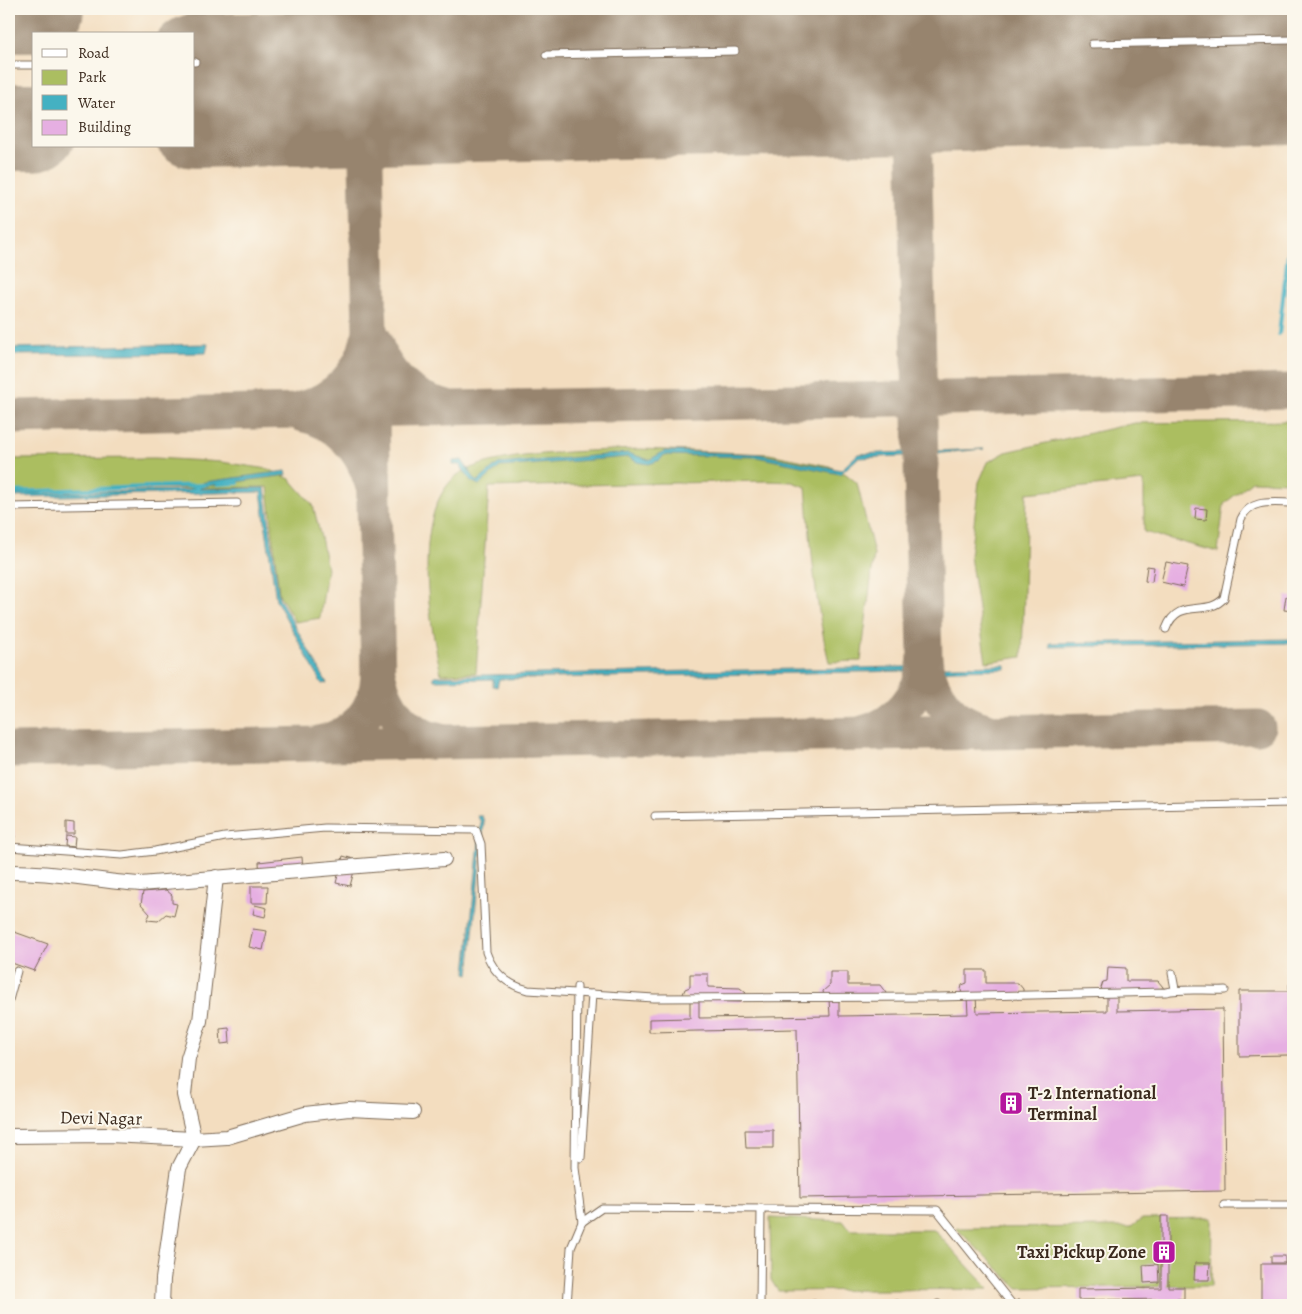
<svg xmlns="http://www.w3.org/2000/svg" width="1302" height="1314" font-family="Alegreya,serif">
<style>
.green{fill:#abbe61;stroke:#737440}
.water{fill:#44b1c2;stroke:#406e70}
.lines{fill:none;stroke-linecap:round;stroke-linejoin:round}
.stream{stroke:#44b1c2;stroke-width:4}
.taxiway{stroke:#97846e;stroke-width:35}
.runway{stroke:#97846e;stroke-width:88}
.building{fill:#e6afe2}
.service-casing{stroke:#7b6956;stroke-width:9}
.minor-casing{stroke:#7b6956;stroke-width:16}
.service{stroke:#fff;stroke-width:7}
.minor{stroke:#fff;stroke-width:14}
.labels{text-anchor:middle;stroke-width:4;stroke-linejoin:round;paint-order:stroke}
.poi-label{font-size:18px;font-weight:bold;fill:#3b2a1e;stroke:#fbf7ec;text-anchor:start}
.street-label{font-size:18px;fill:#3b2a1e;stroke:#fbf7ec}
</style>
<rect width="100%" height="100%" fill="#fbf7ec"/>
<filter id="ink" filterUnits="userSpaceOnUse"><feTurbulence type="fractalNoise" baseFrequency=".02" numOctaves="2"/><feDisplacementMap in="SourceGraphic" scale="10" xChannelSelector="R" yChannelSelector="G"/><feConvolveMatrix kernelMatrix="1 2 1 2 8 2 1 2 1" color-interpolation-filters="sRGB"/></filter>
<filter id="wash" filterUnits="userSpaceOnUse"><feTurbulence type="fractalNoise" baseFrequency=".0096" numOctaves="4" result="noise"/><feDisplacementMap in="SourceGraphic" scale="20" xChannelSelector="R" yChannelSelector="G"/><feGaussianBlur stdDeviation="1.12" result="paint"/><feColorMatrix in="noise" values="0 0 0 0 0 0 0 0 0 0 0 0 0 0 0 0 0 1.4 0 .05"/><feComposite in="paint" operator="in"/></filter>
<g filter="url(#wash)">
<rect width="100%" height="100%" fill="#f3ddbf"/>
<g class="green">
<path d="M1293,421V482L1252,481L1224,504L1218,552L1144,532V481L1027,493L1022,657L986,662L970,556L979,482L988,462L1006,452L1135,423Z"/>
<path d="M640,449L769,454L829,466L846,474L857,483L874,554L861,661L829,662C815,605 811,546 806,487L792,482L767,481L489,487L476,673L441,674C430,624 410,515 456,476C487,451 598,451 640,449Z"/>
<path d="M155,458L221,462L268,469L290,479L313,505L322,542L327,569L320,618L295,622L279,594L268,487L9,491V459Z"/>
<path d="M770,1218L843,1221L850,1230H934L989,1289L778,1291L771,1280Z"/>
<path d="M1212,1218L1211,1286L1018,1288L956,1228L1131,1227L1142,1219Z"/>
</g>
<g class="water">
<path d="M208,344L206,353L9,355V348Z"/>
<path d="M984,449L921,455L858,458L840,474L757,457L664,455L660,460L649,464L637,462L628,457L500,467L479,485L471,481L460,465H453V461L462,460L477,482L498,464L628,453L649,460L665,451L758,454L841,470L858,454Z"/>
<path d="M286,471L287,475L206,486L199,489L265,488L279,598L327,683L322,684L276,600L261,492L9,497V494L188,490L205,482Z"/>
<path d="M1293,639V643L1050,647V643Z"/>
<path d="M1006,665V669L499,679L497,687L493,686V679L434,680V676Z"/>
<path d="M477,816H482L484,822L469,974L466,973L481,822Z"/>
</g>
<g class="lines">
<g class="stream">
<path d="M1279,334L1288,253"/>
<path d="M218,484L238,483"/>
<path d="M9,492L204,485"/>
</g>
<g class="taxiway">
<path d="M917,9C932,38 954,44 984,43"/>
<path d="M834,47C864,46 884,34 901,9"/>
<path d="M735,51C761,50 787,50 812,49C826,49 841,47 854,51C883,59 908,91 914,120C918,89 935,56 968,48C984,44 1002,46 1018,45C1043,45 1067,44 1092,44"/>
<path d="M367,131C373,62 416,57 473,56C498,56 522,55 546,55"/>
<path d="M374,339C384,373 409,399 444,406"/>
<path d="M301,409C335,400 361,374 368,339"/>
<path d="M301,414C336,421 361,447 371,481"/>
<path d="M9,417L1293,391"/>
<path d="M925,664V660C931,694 951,723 987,730"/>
<path d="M378,673C385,707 405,734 440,741"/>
<path d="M863,733C898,724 921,695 925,660L914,120"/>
<path d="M326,744L1258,727"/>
<path d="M9,750L315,744C351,737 376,714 378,676L365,118C342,41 257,60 195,62"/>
</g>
<g class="runway">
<path d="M9,9H40"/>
<path d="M194,58L1293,36"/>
<path d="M194,124L1293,101"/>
<path d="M9,127H34"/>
</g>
</g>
<g id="blocks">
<g class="building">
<path d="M1196,508L1207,509L1206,520L1195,519Z"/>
<path d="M1166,562L1188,566L1183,587L1161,582Z"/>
<path d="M1147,566L1154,567L1152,582L1145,581Z"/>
<path d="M1286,596L1293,597V611L1284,610Z"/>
<path d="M66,822L74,823V834H66Z"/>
<path d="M9,823H12L15,837L9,838Z"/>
<path d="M66,836L75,837L74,847L65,846Z"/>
<path d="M343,856L357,860L350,886L336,883Z"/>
<path d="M302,857L303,870L260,878L259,862Z"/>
<path d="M251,886H268L267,903H251Z"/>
<path d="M166,890L172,895V903L177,904L174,916L166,914L158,921L147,920L150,914L141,904L143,892Z"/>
<path d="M255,905L267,908L265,917L253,914Z"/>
<path d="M253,929L267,931L263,950L249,947Z"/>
<path d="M9,930L48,944L34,971L9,962Z"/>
<path d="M1108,967L1126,968V981H1158L1163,987V991L1117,995V1011L1223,1009L1225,1191L800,1198L797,1029L649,1032V1019L690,1018V1001L683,994L685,989L690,987V974H708V987L740,988L746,993L743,1000L740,1002L699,1001V1018L830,1016L829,999L824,997L823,991L830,985V972H848V985H880L886,993L885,995L839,999V1016L968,1014L967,997L962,994L961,990L962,985L967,983V970H986V983H1018L1023,989V993L976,997L977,1013L1107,1011V995L1101,988L1103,982L1107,981Z"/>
<path d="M1289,984H1293V1036H1289V1055L1239,1056V991H1289Z"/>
<path d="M229,1028L230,1043L221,1044L220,1029Z"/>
<path d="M745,1130H773V1148H746Z"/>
<path d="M1161,1216H1168V1287H1184V1299L1078,1300V1289L1161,1288Z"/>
<rect x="1271" y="1256" width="14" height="7"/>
<path d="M1195,1263H1210L1209,1280H1194Z"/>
<path d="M1158,1264L1159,1282L1144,1283L1143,1265Z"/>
<rect x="1261" y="1264" width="32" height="41"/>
</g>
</g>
</g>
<g filter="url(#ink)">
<use href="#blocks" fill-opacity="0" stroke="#7b6956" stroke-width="1"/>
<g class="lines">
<g class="service-casing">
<g id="service">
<path d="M1092,44L1293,40"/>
<path d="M546,55L735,51"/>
<path d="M194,62H195"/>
<path d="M9,65H34"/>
<path d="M9,507L237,503"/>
<path d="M1166,629C1178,596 1207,618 1224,598L1241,519C1250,498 1274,503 1293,503"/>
<path d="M655,816L1293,803"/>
<path d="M9,847L122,855L155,851L225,837L325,828L476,830L481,844L486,952C493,972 507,985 528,990L654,998L938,997L1166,992C1181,988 1207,991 1225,990"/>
<path d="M1172,973L1175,989"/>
<path d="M577,987L575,1168L582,1222"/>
<path d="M9,1000L17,971"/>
<path d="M581,1158L592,994"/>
<path d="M1224,1205H1293"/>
<path d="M567,1305L571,1248L582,1222L602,1208L937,1210L1012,1304"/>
<path d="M760,1305L761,1208"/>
<path d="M814,1305V1304"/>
<path d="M897,1305V1304"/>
<path d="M938,1305V1304"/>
<path d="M1019,1305V1304"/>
</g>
</g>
<g class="minor-casing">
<g id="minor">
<path d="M9,872C52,871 96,881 140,884L444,859"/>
<path d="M9,1136L109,1135L194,1139L227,1137L305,1114L349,1109L413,1112"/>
<path d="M162,1305L163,1279L179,1168L194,1139L184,1095L188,1058L200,1021L216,877"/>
</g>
</g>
<use href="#service" class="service"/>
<use href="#minor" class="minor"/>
</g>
</g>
<defs>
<g id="building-square" transform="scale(1.25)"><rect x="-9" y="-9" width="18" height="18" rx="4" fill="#b5179e" stroke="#fbf7ec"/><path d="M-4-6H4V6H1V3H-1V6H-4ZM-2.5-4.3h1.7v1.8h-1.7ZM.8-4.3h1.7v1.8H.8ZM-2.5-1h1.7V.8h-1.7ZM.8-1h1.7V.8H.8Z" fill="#fff"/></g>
</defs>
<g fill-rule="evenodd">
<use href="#building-square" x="1011" y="1103"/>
<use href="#building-square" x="1164" y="1252"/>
</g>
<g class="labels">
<g class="poi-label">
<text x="1028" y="1099">T-2 International<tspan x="1028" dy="21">Terminal</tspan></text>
<text x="1146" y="1258" text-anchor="end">Taxi Pickup Zone</text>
</g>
<g class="street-label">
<text transform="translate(101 1118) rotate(1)" y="6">Devi Nagar</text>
</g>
</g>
<rect width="1302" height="1314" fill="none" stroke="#fbf7ec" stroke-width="30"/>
<rect x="32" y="32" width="162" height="115" fill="#fbf7ec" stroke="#aea59a"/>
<rect x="42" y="49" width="25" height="8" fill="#ffffff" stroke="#aea59a"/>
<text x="78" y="58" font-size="15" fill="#3b2a1e">Road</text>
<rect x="42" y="70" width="25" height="15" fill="#abbe61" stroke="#aea59a"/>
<text x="78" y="82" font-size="15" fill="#3b2a1e">Park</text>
<rect x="42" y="95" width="25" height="15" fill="#44b1c2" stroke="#aea59a"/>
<text x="78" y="108" font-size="15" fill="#3b2a1e">Water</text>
<rect x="42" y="120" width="25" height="15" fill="#e6afe2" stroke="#aea59a"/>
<text x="78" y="132" font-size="15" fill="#3b2a1e">Building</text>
</svg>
